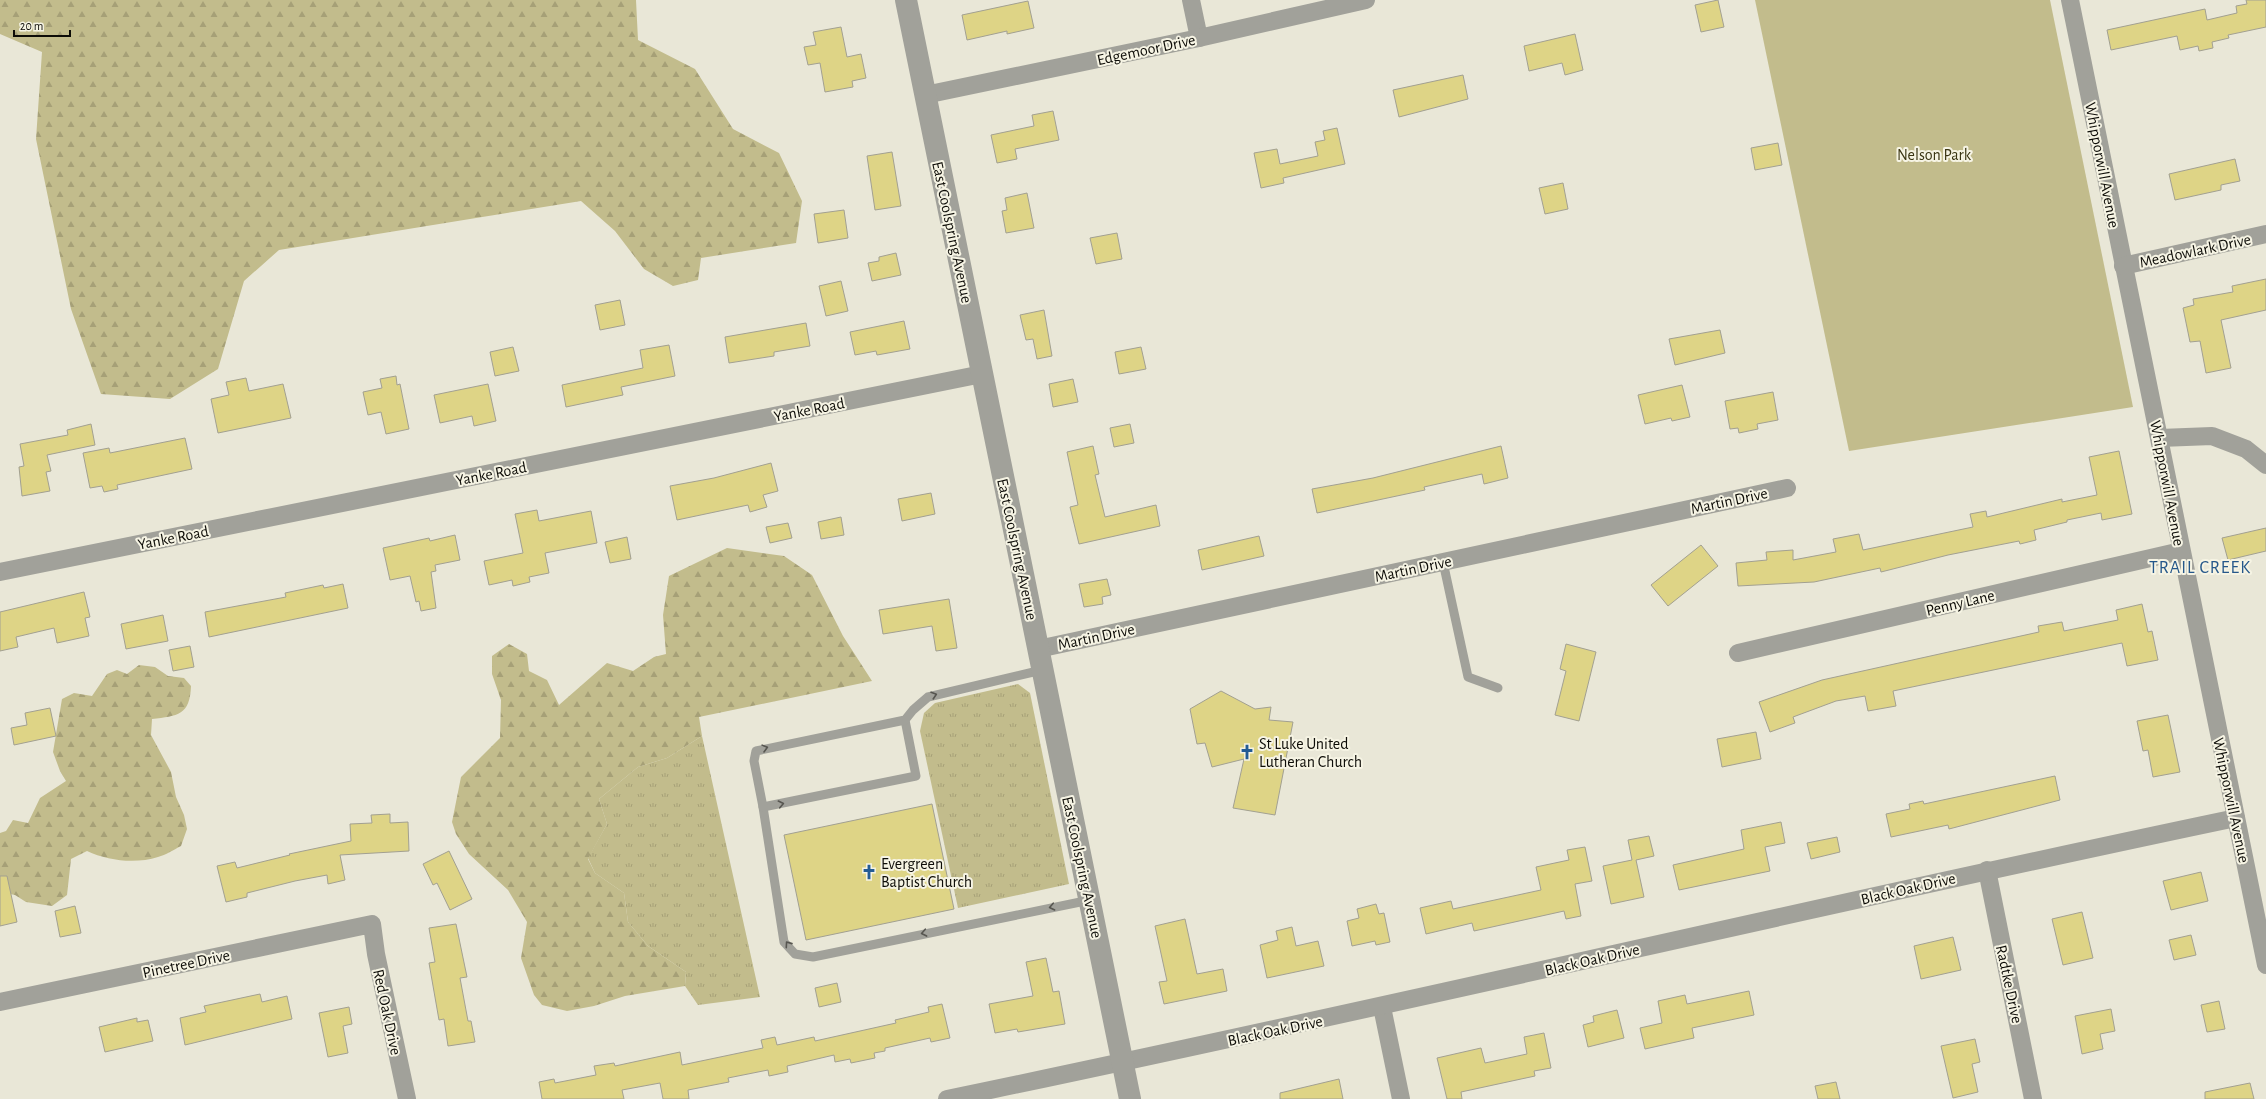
<svg xmlns="http://www.w3.org/2000/svg" width="2266" height="1099" font-family="'Alegreya Sans',sans-serif">
<style>
.grass{fill:url(#grass-tufts)}
.forest{fill:url(#forest-firs)}
.park{fill:#c2bc8c}
.building{fill:#ded486;stroke:#a2a091}
.lines{fill:none;stroke-linecap:round;stroke-linejoin:round}
.service{stroke:#a1a19a;stroke-width:9}
.minor{stroke:#a1a19a;stroke-width:18}
.tertiary{stroke:#a1a19a;stroke-width:22}
.oneway{stroke:#575650}
.labels{text-anchor:middle;stroke-width:4;stroke-linejoin:round;paint-order:stroke}
.street-label{font-size:16px;fill:#0d0c07;stroke:#f6f4e4}
.park-label{font-size:16px;fill:#3a3513;stroke:#f6f4e4}
.poi-label{font-size:16px;fill:#0d0c07;stroke:#f6f4e4;text-anchor:start}
.quarter-label{font-size:18px;letter-spacing:1px;fill:#25578a;stroke:#f6f4e4}
</style>
<defs>
<pattern id="grass-tufts" width="24" height="20" patternUnits="userSpaceOnUse"><rect width="24" height="20" fill="#c2bc8c"/><path d="M3 7l-1-3M5 7V3M7 7l1-3M15 17l-1-3M17 17v-4M19 17l1-3" fill="none" stroke="#a6a077"/></pattern>
<pattern id="forest-firs" width="22" height="20" patternUnits="userSpaceOnUse"><rect width="22" height="20" fill="#c2bc8c"/><path d="M5 1l3.5 6h-7zM16 11l3.5 6h-7z" fill="#a6a077"/></pattern>
</defs>
<rect width="100%" height="100%" fill="#e9e7d7"/>
<g class="grass">
<path d="M1018,684L1030,693L1069,884L958,908L920,731L924,713L935,703Z"/>
<path d="M702,736L760,997L698,1005L685,986L686,972L648,946L628,922L624,893L595,873L588,858L607,824L599,799L638,767L667,758Z"/>
</g>
<g class="forest">
<path d="M0,0H636L638,40L695,69L733,129L779,153L802,201L796,243L701,258L698,280L673,286L644,269L615,231L581,201L279,250L244,281L218,369L170,399L101,394L71,309L36,139L42,52L0,34Z"/>
<path d="M727,548L784,556L812,575L843,636L872,681L699,717L702,736L667,758L638,767L599,799L607,824L588,859L595,873L624,893L628,922L648,946L686,972L685,986L625,996L594,1006L567,1011L542,1005L534,995L521,958L527,922L508,890L469,854L456,834L452,822L461,777L500,738L501,700L492,674V656L509,644L527,654L529,671L547,680L559,705L607,663L633,671L654,657L666,654L663,615L669,576Z"/>
<path d="M139,665L155,667L168,676L184,678L191,686C190,715 178,716 152,719L151,735L171,772L176,797L184,815L187,829L181,846C173,850 166,855 158,857C136,864 108,861 87,851L71,859L67,895L52,906L26,902L15,895L0,892V833L6,831L13,820L28,823L40,798L66,781L60,771L53,752L62,699L74,693L92,696L107,674L117,670L127,674Z"/>
</g>
<path class="park" d="M1755,0H2050L2133,407L1849,451Z"/>
<g class="building">
<path d="M1718,0L1724,27L1701,32L1695,5Z"/>
<path d="M2246,0H2266V27L2228,35L2229,38L2212,42L2213,48L2199,51L2198,46L2180,50L2177,36L2111,50L2107,30L2205,9L2207,20L2237,13L2236,6L2247,4Z"/>
<path d="M1028,1L1034,28L1007,34V31L967,40L962,15Z"/>
<path d="M841,27L847,57L861,54L866,78L852,81L853,87L825,92L820,63L808,65L804,47L816,45L813,32Z"/>
<path d="M1575,34L1583,70L1565,75L1562,63L1529,71L1524,46Z"/>
<path d="M1463,75L1468,99L1399,117L1393,90Z"/>
<path d="M1053,111L1059,140L1015,149L1017,159L997,163L991,135L1034,126L1032,115Z"/>
<path d="M1337,128L1345,164L1283,178L1284,183L1261,188L1254,153L1277,149L1280,164L1318,156L1315,142L1325,140L1323,131Z"/>
<path d="M1778,143L1782,165L1755,170L1751,148Z"/>
<path d="M892,152L901,206L875,210L867,156Z"/>
<path d="M2235,159L2240,181L2221,185V190L2175,200L2169,174Z"/>
<path d="M1563,183L1568,209L1545,214L1539,188Z"/>
<path d="M1027,193L1034,228L1006,233L1002,211L1007,210L1005,198Z"/>
<path d="M844,210L848,238L818,243L814,214Z"/>
<path d="M1117,233L1122,259L1096,264L1090,238Z"/>
<path d="M896,253L901,275L872,281L868,263L879,261V257Z"/>
<path d="M2266,279V310L2221,320L2231,368L2206,373L2200,341L2190,342L2183,308L2194,305L2193,299L2233,292L2232,286Z"/>
<path d="M841,281L848,311L826,316L819,286Z"/>
<path d="M620,300L625,325L600,330L595,305Z"/>
<path d="M1044,310L1052,356L1037,359L1033,339L1026,340L1020,315Z"/>
<path d="M904,321L910,349L877,355L876,351L855,355L850,332Z"/>
<path d="M806,323L810,346L774,352V356L729,363L725,337Z"/>
<path d="M1720,330L1725,353L1675,365L1669,339Z"/>
<path d="M669,345L675,376L621,387L623,395L566,407L562,385L643,368L640,350Z"/>
<path d="M513,347L519,371L495,376L490,352Z"/>
<path d="M1141,347L1146,369L1119,374L1115,352Z"/>
<path d="M396,376L397,385L400,384L409,429L386,434L381,412L368,415L363,392L382,388L380,379Z"/>
<path d="M246,378L249,391L283,384L291,418L218,433L211,399L229,395L226,382Z"/>
<path d="M1073,379L1078,402L1053,407L1049,384Z"/>
<path d="M488,384L496,421L474,426L472,416L440,423L434,395Z"/>
<path d="M1682,385L1690,417L1672,421L1671,418L1645,424L1638,395Z"/>
<path d="M1773,392L1778,420L1757,424L1758,429L1739,433L1738,428L1730,429L1725,401Z"/>
<path d="M91,424L95,445L47,455L51,471L46,472L50,491L22,496L19,467L24,466L20,444L68,435L67,430Z"/>
<path d="M1130,424L1134,443L1114,447L1110,428Z"/>
<path d="M185,438L192,469L117,485L118,489L104,492L102,486L90,488L83,453L109,448L110,453Z"/>
<path d="M1093,446L1099,474L1095,475L1105,517L1156,505L1160,526L1079,544L1070,507L1078,505L1067,452Z"/>
<path d="M1501,446L1508,478L1484,484L1482,474L1424,487L1425,490L1317,513L1312,489L1373,478Z"/>
<path d="M2119,451L2132,514L2102,520L2101,513L2067,520V522L2034,530L2036,540L2020,544L2019,541L1948,555L1881,572L1880,568L1814,582L1738,586L1736,563L1767,560L1766,552L1793,550V560L1836,552L1833,539L1859,534L1863,550L1973,527L1970,514L1986,511L1987,517L2062,499V502L2097,495L2089,457Z"/>
<path d="M771,463L778,491L763,495L767,507L750,512L748,505L677,520L670,486L714,478Z"/>
<path d="M931,493L935,514L902,521L898,499Z"/>
<path d="M537,510L539,521L591,511L597,543L545,553L549,573L529,577L530,582L513,586L512,580L489,585L484,561L523,553L515,514Z"/>
<path d="M841,517L844,535L821,539L818,522Z"/>
<path d="M788,523L792,538L770,543L766,527Z"/>
<path d="M2266,528V551L2228,560L2222,538Z"/>
<path d="M455,535L460,560L435,565L436,571L431,572L436,608L421,611L419,601L416,602L410,576L390,580L383,548L429,538L430,541Z"/>
<path d="M1259,536L1264,556L1202,570L1198,550Z"/>
<path d="M627,537L631,559L610,563L605,542Z"/>
<path d="M1701,545L1718,566L1668,606L1651,585Z"/>
<path d="M1107,579L1111,595L1102,597L1103,604L1084,607L1079,584Z"/>
<path d="M343,584L348,608L209,637L205,612L286,597L285,593L323,585L324,588Z"/>
<path d="M84,592L90,617L85,618L89,636L57,643L54,628L16,637L18,647L0,651V612Z"/>
<path d="M949,599L957,648L936,651L932,626L883,634L879,610Z"/>
<path d="M2142,604L2148,632L2152,631L2158,660L2127,666L2122,643L1893,691L1896,706L1868,711L1865,696L1836,701L1793,717L1795,723L1770,732L1759,702L1822,680L2039,632L2038,626L2062,622L2064,631L2118,620L2116,610Z"/>
<path d="M163,615L168,641L126,649L121,624Z"/>
<path d="M1566,644L1596,652L1579,721L1555,715L1566,671L1560,669Z"/>
<path d="M190,646L194,667L173,671L169,650Z"/>
<path d="M1221,691L1255,709L1271,707L1269,720L1293,722L1275,815L1233,808L1244,759L1212,767L1205,743L1197,744L1190,709Z"/>
<path d="M50,708L56,736L14,745L11,728L27,725L25,713Z"/>
<path d="M2168,715L2180,772L2153,777L2148,750L2143,751L2137,721Z"/>
<path d="M1756,732L1761,759L1722,767L1717,739Z"/>
<path d="M2055,776L2060,800L1949,829L1948,825L1891,837L1886,814L1910,809L1909,804L1923,801L1924,804Z"/>
<path d="M932,804L954,909L806,940L784,835Z"/>
<path d="M390,814V823L408,822L409,851L340,855L345,880L328,884L327,875L295,881L247,893V897L226,902L217,866L235,862L237,868L290,855L289,854L351,841L350,824L372,823L371,815Z"/>
<path d="M1781,822L1785,843L1765,847L1770,871L1679,890L1673,865L1744,849L1741,830Z"/>
<path d="M1649,836L1654,856L1636,860L1644,897L1611,904L1603,866L1632,860L1628,840Z"/>
<path d="M1837,837L1840,852L1811,859L1807,843Z"/>
<path d="M1585,847L1592,881L1575,884L1581,916L1566,919L1564,911L1474,931L1472,923L1426,934L1420,908L1451,901L1453,909L1541,890L1536,867L1569,860L1567,850Z"/>
<path d="M449,851L472,899L450,910L437,883L433,885L423,864Z"/>
<path d="M2201,872L2208,901L2171,910L2163,881Z"/>
<path d="M0,876H7L17,922L0,926Z"/>
<path d="M1376,904L1379,914L1384,913L1390,942L1376,945L1375,941L1352,946L1347,921L1359,918L1357,909Z"/>
<path d="M75,906L81,933L60,937L55,911Z"/>
<path d="M2082,912L2093,958L2063,965L2052,919Z"/>
<path d="M1185,919L1197,974L1223,969L1227,991L1164,1004L1159,982L1167,981L1155,926Z"/>
<path d="M456,924L467,977L460,978L468,1021H471L475,1042L448,1046L444,1019L439,1020L429,963L435,962L429,928Z"/>
<path d="M1292,927L1296,946L1318,941L1324,966L1267,978L1260,945L1278,940L1276,931Z"/>
<path d="M2191,935L2196,955L2174,960L2169,940Z"/>
<path d="M1953,937L1961,970L1921,979L1914,946Z"/>
<path d="M1046,958L1053,992L1059,991L1065,1024L1018,1032L1017,1029L995,1033L989,1004L1033,996L1026,962Z"/>
<path d="M837,983L841,1002L819,1007L815,988Z"/>
<path d="M1749,991L1754,1015L1692,1028L1694,1038L1645,1049L1640,1028L1662,1023L1658,1001L1685,995L1687,1004Z"/>
<path d="M260,994L262,1002L287,996L292,1019L185,1045L180,1018L206,1012L204,1006Z"/>
<path d="M2219,1001L2225,1029L2207,1032L2201,1005Z"/>
<path d="M942,1004L950,1038L931,1042L930,1038L885,1048V1051L874,1053L875,1058L851,1063L850,1059L835,1062L834,1055L787,1066L788,1072L769,1076L768,1070L728,1078L729,1082L688,1090L689,1099H663L660,1083L622,1090L624,1099H542L539,1082L554,1079L555,1083L596,1075L594,1066L614,1063L615,1066L680,1052L682,1065L763,1048L761,1040L775,1037L777,1045L814,1037L815,1041L896,1023L895,1020L929,1012L928,1007Z"/>
<path d="M349,1007L352,1024L343,1026L348,1053L328,1057L319,1013Z"/>
<path d="M2111,1009L2115,1031L2100,1034L2103,1049L2082,1054L2075,1016Z"/>
<path d="M1617,1010L1624,1038L1588,1047L1583,1025L1594,1022L1593,1016Z"/>
<path d="M137,1018V1022L148,1020L153,1041L105,1052L99,1027Z"/>
<path d="M1544,1033L1551,1068L1534,1071L1535,1076L1461,1092L1462,1099H1447L1437,1058L1481,1048L1485,1063L1527,1054L1524,1037Z"/>
<path d="M1975,1039L1980,1062L1972,1064L1978,1092L1953,1098L1941,1046Z"/>
<path d="M1339,1079L1343,1099H1280V1093Z"/>
<path d="M1836,1082L1840,1099H1818L1815,1086Z"/>
<path d="M2250,1083L2254,1099H2205V1092Z"/>
</g>
<g class="lines">
<g class="service">
<path d="M1443,562L1468,677L1498,688"/>
<path d="M905,720L916,776L763,807L784,942L795,954L813,957L1090,900"/>
<path d="M763,807L754,761L756,751L905,720L913,710L928,697L1042,670"/>
</g>
<g class="minor">
<path d="M1191,0L1199,38"/>
<path d="M2070,0L2266,965"/>
<path d="M925,95L1199,38L1366,0"/>
<path d="M2123,266L2266,234"/>
<path d="M2160,438L2212,436L2246,449L2266,465"/>
<path d="M0,572L982,374"/>
<path d="M1038,649L1787,488"/>
<path d="M1738,653L2181,551"/>
<path d="M1987,870L2033,1099"/>
<path d="M0,1002L372,924L376,954L407,1099"/>
<path d="M1382,1007L1401,1099"/>
<path d="M947,1099C1378,1010 1805,908 2236,818"/>
</g>
<path class="tertiary" d="M906,0L1130,1099"/>
</g>
<defs><path id="oneway-chevron" d="M-2-3.5L2.5 0L-2 3.5" fill="none" stroke-width="1.6" stroke-linecap="round" stroke-linejoin="round"/></defs>
<g class="oneway">
<use href="#oneway-chevron" transform="translate(934 695) rotate(-18)"/>
<use href="#oneway-chevron" transform="translate(765 748) rotate(-15)"/>
<use href="#oneway-chevron" transform="translate(781 804) rotate(-12)"/>
<use href="#oneway-chevron" transform="translate(1052 907) rotate(168)"/>
<use href="#oneway-chevron" transform="translate(924 933) rotate(169)"/>
<use href="#oneway-chevron" transform="translate(788 944) rotate(-125)"/>
</g>
<defs>
<g id="church-bare" transform="scale(1.2)"><path d="M-1.2-6h2.4v3.5h3.3v2.4h-3.3V6h-2.4V-.1h-3.3v-2.4h3.3Z" fill="#245c94" stroke="#f6f4e4" stroke-width="2.5" paint-order="stroke"/></g>
</defs>
<g fill-rule="evenodd">
<use href="#church-bare" x="1247" y="752"/>
<use href="#church-bare" x="869" y="872"/>
</g>
<g class="labels">
<g class="street-label">
<text transform="translate(1146 49) rotate(-12)" y="6">Edgemoor Drive</text>
<text transform="translate(2103 165) rotate(79)" y="6">Whipporwill Avenue</text>
<text transform="translate(953 232) rotate(78)" y="6">East Coolspring Avenue</text>
<text transform="translate(2195 250) rotate(-12)" y="6">Meadowlark Drive</text>
<text transform="translate(809 409) rotate(-11)" y="6">Yanke Road</text>
<text transform="translate(491 473) rotate(-11)" y="6">Yanke Road</text>
<text transform="translate(2168 483) rotate(79)" y="6">Whipporwill Avenue</text>
<text transform="translate(1729 500) rotate(-12)" y="6">Martin Drive</text>
<text transform="translate(173 537) rotate(-11)" y="6">Yanke Road</text>
<text transform="translate(1018 549) rotate(78)" y="6">East Coolspring Avenue</text>
<text transform="translate(1413 568) rotate(-12)" y="6">Martin Drive</text>
<text transform="translate(1960 602) rotate(-13)" y="6">Penny Lane</text>
<text transform="translate(1096 636) rotate(-12)" y="6">Martin Drive</text>
<text transform="translate(2232 800) rotate(78)" y="6">Whipporwill Avenue</text>
<text transform="translate(1083 867) rotate(78)" y="6">East Coolspring Avenue</text>
<text transform="translate(1908 888) rotate(-13)" y="6">Black Oak Drive</text>
<text transform="translate(1592 959) rotate(-13)" y="6">Black Oak Drive</text>
<text transform="translate(186 963) rotate(-12)" y="6">Pinetree Drive</text>
<text transform="translate(2010 984) rotate(78)" y="6">Radtke Drive</text>
<text transform="translate(388 1012) rotate(78)" y="6">Red Oak Drive</text>
<text transform="translate(1275 1030) rotate(-12)" y="6">Black Oak Drive</text>
</g>
<g class="park-label">
<text x="1934" y="160">Nelson Park</text>
</g>
<g class="poi-label">
<text x="1259" y="749">St Luke United<tspan x="1259" dy="18">Lutheran Church</tspan></text>
<text x="881" y="869">Evergreen<tspan x="881" dy="18">Baptist Church</tspan></text>
</g>
<g class="quarter-label">
<text x="2200" y="573">TRAIL CREEK</text>
</g>
</g>
<path d="M14 30v6h56v-6" fill="none" stroke="#0d0c07" stroke-width="2"/>
<text x="20" y="30" font-size="12" fill="#0d0c07" stroke="#f6f4e4" stroke-width="3" paint-order="stroke">20 m</text>
</svg>
